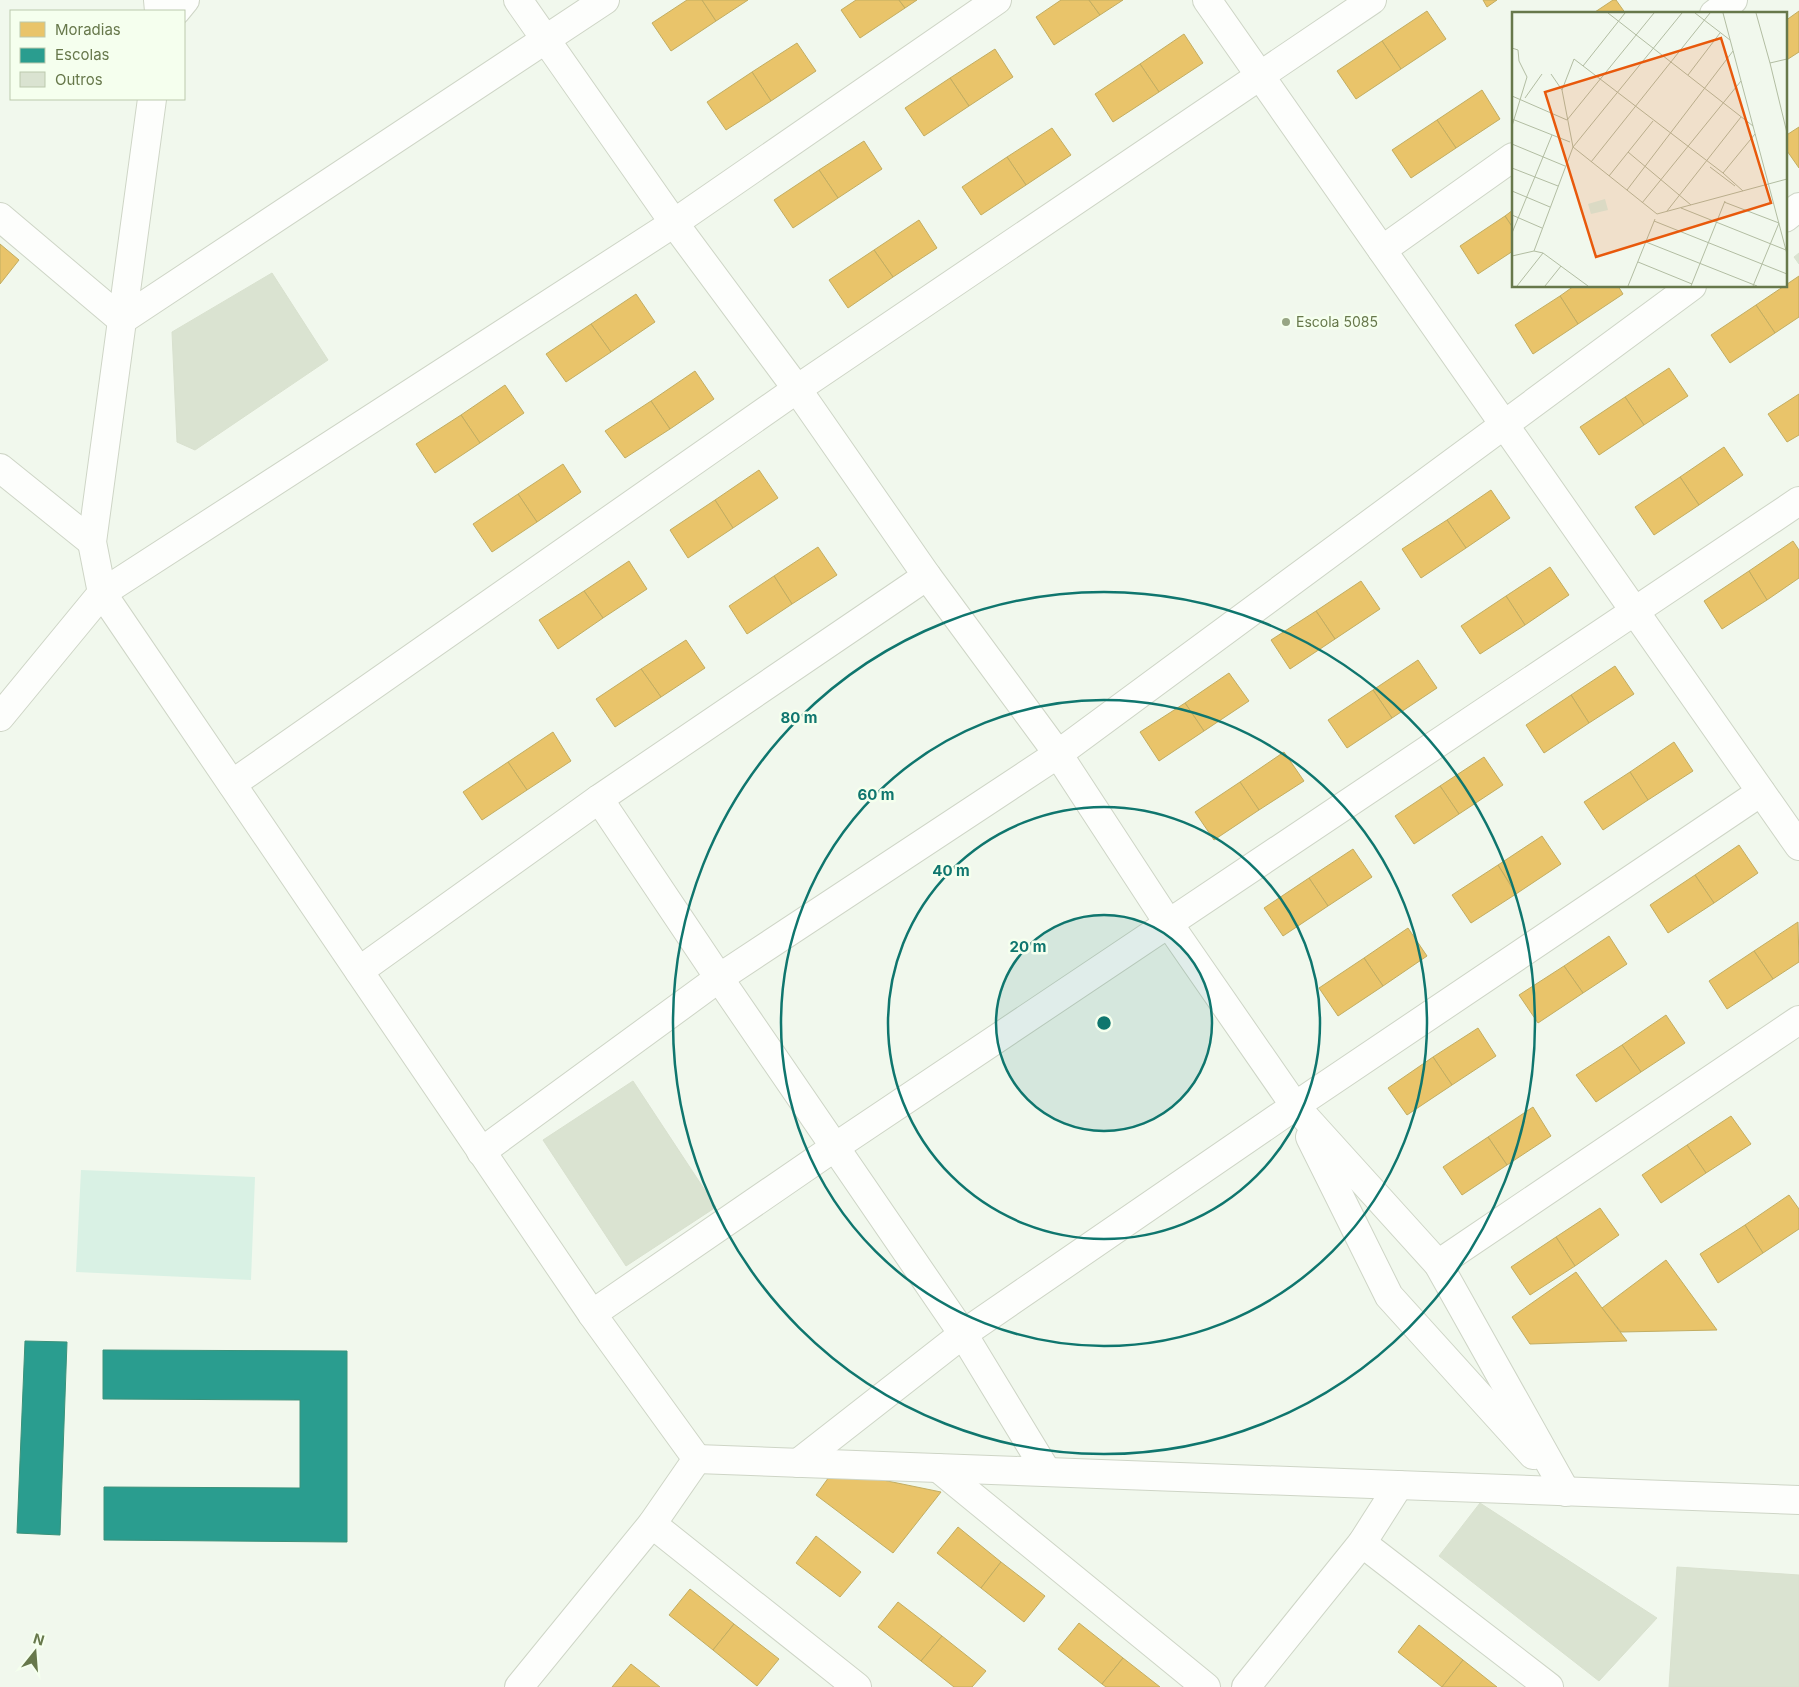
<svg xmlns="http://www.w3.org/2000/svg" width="1799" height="1687" font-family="Inter,sans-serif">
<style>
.green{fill:#d9f1e4}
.homes{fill:#e9c46a;stroke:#c2ad61}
.schools{fill:#2a9d8f;stroke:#3c927b}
.building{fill:#dae3d1;stroke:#d9e1cf}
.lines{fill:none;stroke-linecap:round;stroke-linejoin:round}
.minor-casing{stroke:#ced5c6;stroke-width:30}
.minor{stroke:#fdfefc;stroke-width:28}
.ring{fill:none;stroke:#0f766e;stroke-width:2.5}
.poi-dot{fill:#97a584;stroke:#f5ffee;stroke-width:2}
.labels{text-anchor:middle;stroke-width:5;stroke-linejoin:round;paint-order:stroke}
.poi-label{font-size:14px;fill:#67784b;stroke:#f5ffee;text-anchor:start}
.inset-road{fill:none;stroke:#b2bda2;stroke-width:1}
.view{fill:#e8590c;fill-opacity:0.15;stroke:#e8590c;stroke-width:2.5}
.inset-edge{fill:none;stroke:#67784b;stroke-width:2.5}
.centre{fill:#0f766e;stroke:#f5ffee;stroke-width:2.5}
.ring-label{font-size:15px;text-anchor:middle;font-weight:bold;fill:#0f766e;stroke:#f5ffee;stroke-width:5;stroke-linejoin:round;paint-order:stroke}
</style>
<rect width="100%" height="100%" fill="#f1f8ed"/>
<path class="green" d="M81,1170L255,1177L251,1280L76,1272Z"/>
<g class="homes">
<path d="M687,0H702L716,21L671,51L652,23Z"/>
<path d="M702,0H748L716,21Z"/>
<path d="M856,0H899L905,8L860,38L841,10Z"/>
<path d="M899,0H917L905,8Z"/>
<path d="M1061,0H1089L1100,15L1054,45L1036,17Z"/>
<path d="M1089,0H1123L1100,15Z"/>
<path d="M1483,0H1497L1487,7Z"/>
<path d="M1613,0H1616L1626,14H1592Z"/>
<path d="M1427,11L1446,39L1401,69L1382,41Z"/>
<path d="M1799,11V52L1785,61V21Z"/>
<path d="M1184,34L1203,63L1159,92L1140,64Z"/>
<path d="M1382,41L1401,69L1356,99L1337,71Z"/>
<path d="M797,43L816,71L771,101L752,72Z"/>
<path d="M995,49L1013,77L969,106L950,78Z"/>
<path d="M1140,64L1159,92L1113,122L1095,94Z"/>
<path d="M752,72L771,101L726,130L707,102Z"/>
<path d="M950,78L969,106L924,136L905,108Z"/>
<path d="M1482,90L1500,119L1456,148L1437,120Z"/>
<path d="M1437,120L1456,148L1411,178L1392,150Z"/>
<path d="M1799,127V168L1785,148V136Z"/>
<path d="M1052,128L1071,155L1026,185L1007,157Z"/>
<path d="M864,141L882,169L838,198L819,170Z"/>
<path d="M1007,157L1026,185L981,215L962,187Z"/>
<path d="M819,170L838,198L793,228L774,200Z"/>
<path d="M1513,210V228L1505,216Z"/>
<path d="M1505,216L1513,228V251L1478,274L1460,246Z"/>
<path d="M919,220L937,248L893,277L874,250Z"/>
<path d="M0,244L19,260L0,284Z"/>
<path d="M874,250L893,277L848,308L829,280Z"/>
<path d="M1799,276V317L1775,333L1756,305Z"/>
<path d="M1574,286H1618L1623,294L1578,324L1560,296Z"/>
<path d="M636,294L655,322L611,352L591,324Z"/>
<path d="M1560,296L1578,324L1533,354L1515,325Z"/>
<path d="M1756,305L1775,333L1730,363L1711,335Z"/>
<path d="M591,324L611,352L566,382L546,354Z"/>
<path d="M1669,368L1688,396L1644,425L1625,397Z"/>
<path d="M695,371L714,399L670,429L651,401Z"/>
<path d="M505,385L524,413L480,443L461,415Z"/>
<path d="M1799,394V435L1787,442L1768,414Z"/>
<path d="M1625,397L1644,425L1599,455L1580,427Z"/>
<path d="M651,401L670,429L625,458L605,431Z"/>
<path d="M461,415L480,443L435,473L416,444Z"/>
<path d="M1724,447L1743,475L1699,505L1680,477Z"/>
<path d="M563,464L581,492L537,522L518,494Z"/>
<path d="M759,470L778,498L733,528L715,500Z"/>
<path d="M1680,477L1699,505L1654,535L1635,507Z"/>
<path d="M1491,490L1510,518L1466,548L1447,520Z"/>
<path d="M518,494L537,522L492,552L473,524Z"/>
<path d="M715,500L733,528L688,558L670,530Z"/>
<path d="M1447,520L1466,548L1421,578L1402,549Z"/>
<path d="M1793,541L1799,550V578L1767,600L1749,571Z"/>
<path d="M818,547L837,575L792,604L774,576Z"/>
<path d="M629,561L647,589L603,618L584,591Z"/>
<path d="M1550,567L1569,595L1525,625L1506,596Z"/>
<path d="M1749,571L1767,600L1722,629L1704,601Z"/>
<path d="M774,576L792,604L747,634L729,606Z"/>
<path d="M1361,581L1380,609L1335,639L1316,611Z"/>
<path d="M584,591L603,618L558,649L539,620Z"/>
<path d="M1506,596L1525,625L1480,654L1461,626Z"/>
<path d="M1316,611L1335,639L1290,669L1271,640Z"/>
<path d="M686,640L705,668L661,697L641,669Z"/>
<path d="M1418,660L1437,688L1392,718L1373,690Z"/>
<path d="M1615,666L1634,694L1589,723L1571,695Z"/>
<path d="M641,669L661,697L615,727L596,699Z"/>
<path d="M1229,673L1249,701L1204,731L1185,703Z"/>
<path d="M1373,690L1392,718L1347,748L1328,720Z"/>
<path d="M1571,695L1589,723L1544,753L1526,725Z"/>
<path d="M1185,703L1204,731L1159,761L1140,732Z"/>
<path d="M553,732L571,761L527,790L508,762Z"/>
<path d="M1674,742L1693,771L1648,800L1630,772Z"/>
<path d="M1284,752L1304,781L1259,810L1240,782Z"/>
<path d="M1484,757L1503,785L1459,814L1440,786Z"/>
<path d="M508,762L527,790L482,820L463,792Z"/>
<path d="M1630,772L1648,800L1603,830L1584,802Z"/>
<path d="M1240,782L1259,810L1214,840L1195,812Z"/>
<path d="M1440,786L1459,814L1414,844L1395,816Z"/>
<path d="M1542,836L1561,864L1516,894L1498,865Z"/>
<path d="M1739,845L1758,873L1714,903L1695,875Z"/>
<path d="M1353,849L1372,877L1328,906L1309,878Z"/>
<path d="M1498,865L1516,894L1471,923L1452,895Z"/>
<path d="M1695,875L1714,903L1668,933L1650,905Z"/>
<path d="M1309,878L1328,906L1283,936L1264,908Z"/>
<path d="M1798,922L1799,962L1773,979L1754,951Z"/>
<path d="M1408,928L1427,956L1383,986L1364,958Z"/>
<path d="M1609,936L1627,964L1583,993L1564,966Z"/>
<path d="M1754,951L1773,979L1727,1009L1709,981Z"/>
<path d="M1364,958L1383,986L1338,1016L1319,988Z"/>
<path d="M1564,966L1583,993L1538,1023L1519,995Z"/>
<path d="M1666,1015L1685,1043L1641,1072L1622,1045Z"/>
<path d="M1478,1028L1496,1056L1452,1085L1433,1057Z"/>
<path d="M1622,1045L1641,1072L1596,1102L1576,1075Z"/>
<path d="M1433,1057L1452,1085L1407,1115L1388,1088Z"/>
<path d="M1533,1107L1551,1136L1507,1165L1488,1137Z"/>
<path d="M1731,1116L1751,1144L1706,1173L1687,1145Z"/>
<path d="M1488,1137L1507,1165L1462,1195L1443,1167Z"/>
<path d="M1687,1145L1706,1173L1661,1203L1642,1175Z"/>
<path d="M1789,1195L1799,1209V1229L1763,1253L1745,1225Z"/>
<path d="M1600,1208L1619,1235L1575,1266L1556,1237Z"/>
<path d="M1745,1225L1763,1253L1718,1283L1700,1254Z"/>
<path d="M1556,1237L1575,1266L1530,1295L1511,1267Z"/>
<path d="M1666,1260L1717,1330L1621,1332L1602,1308Z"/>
<path d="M1576,1272L1602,1308L1627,1341L1530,1344L1512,1317Z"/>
<path d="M834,1470L941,1492L893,1553L816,1495Z"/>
<path d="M958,1527L1001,1562L981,1588L937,1553Z"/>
<path d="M816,1536L861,1572L840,1597L796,1563Z"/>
<path d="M1001,1562L1045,1596L1024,1622L981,1588Z"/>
<path d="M690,1589L734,1624L713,1650L669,1615Z"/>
<path d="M898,1602L942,1636L921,1661L878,1627Z"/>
<path d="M1079,1623L1123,1658L1102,1684L1058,1649Z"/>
<path d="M734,1624L779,1659L757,1686L713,1650Z"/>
<path d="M1419,1625L1463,1660L1442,1687L1398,1652Z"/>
<path d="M942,1636L986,1671L972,1687H954L921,1661Z"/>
<path d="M1123,1658L1160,1687H1106L1102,1684Z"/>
<path d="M1463,1660L1497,1687H1442Z"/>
<path d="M631,1664L660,1687H612Z"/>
</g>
<g class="schools">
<path d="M25,1341L67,1342L60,1535L17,1533Z"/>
<path d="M103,1350L347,1351V1542L104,1540V1487L300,1488V1400L103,1399Z"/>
</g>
<g class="building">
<path d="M1799,253V264L1794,257Z"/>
<path d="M272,273L328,360L195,450L177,442L172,332Z"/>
<path d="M633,1081L716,1207L626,1266L543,1140Z"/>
<path d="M1480,1503L1657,1618L1599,1681L1439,1556Z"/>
<path d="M1677,1567L1799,1575V1687H1669Z"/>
</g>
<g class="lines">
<g class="minor-casing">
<g id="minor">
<path d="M158,0L159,11"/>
<path d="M518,0L674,223L797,389L927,576L1058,754L1169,924L1295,1106L1438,1264L1566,1492"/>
<path d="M1207,0L1799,846"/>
<path d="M176,11L185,0"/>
<path d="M1714,14L1733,0"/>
<path d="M152,99L92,542L102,593L592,1314L697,1459"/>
<path d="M0,217L122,320L605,0"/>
<path d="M1785,218L1799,207"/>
<path d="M1382,250L1513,157"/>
<path d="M0,468L92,542"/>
<path d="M0,717L102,593L674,223L997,0"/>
<path d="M232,784L797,389L1372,0"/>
<path d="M599,799L719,978L963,1334L1047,1472"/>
<path d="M359,971L599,799L927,576"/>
<path d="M1310,1137L1389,1296L1533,1455"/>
<path d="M481,1152L719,978L1058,754L1692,286"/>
<path d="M1438,1264L1799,1020"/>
<path d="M592,1314L835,1147L1799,501"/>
<path d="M697,1459L1799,1500"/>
<path d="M798,1463L963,1334L1295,1106L1761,792"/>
<path d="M938,1468L1206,1687"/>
<path d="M652,1524L857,1687"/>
<path d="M1362,1543L1549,1687"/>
<path d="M519,1687L652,1524L697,1459"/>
<path d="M1246,1687L1362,1543L1399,1485"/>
</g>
</g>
<use href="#minor" class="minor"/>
</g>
<circle cx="1104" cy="1023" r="108" fill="#0f766e" fill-opacity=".12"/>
<g class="ring">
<circle cx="1104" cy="1023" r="108"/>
<circle cx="1104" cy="1023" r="216"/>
<circle cx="1104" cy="1023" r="323"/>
<circle cx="1104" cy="1023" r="431"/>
</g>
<circle class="poi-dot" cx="1286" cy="322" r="5"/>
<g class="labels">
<g class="poi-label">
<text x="1296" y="327">Escola 5085</text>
</g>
</g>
<g transform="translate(1512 12)">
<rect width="275" height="275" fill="#f1f8ed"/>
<path d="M93,187L96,198L79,202L76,192Z" fill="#d9f1e4"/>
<path class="inset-road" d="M96,1L241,114M183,1L218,28M211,1L275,242M244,1L258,51L275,47M0,36L6,38L7,49L15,65L0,114M258,51L275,121M71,54L113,1M39,62L50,78L61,135L145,202M176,63L208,21M50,78L62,47L211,161L231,179M0,84L55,108L142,1M13,86L30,62M0,107L58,130M0,132L53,154M116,140L179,193M79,150L198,1M198,155L223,174M0,156L46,174M211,161L243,122M97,164L141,109M115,178L221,39M0,179L38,195M212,190L267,211L241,274M130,191L229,69M169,196L274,238M155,199L229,105M145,202L275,167M0,203L30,216M142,209L275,262M0,221L40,123M134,230L245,274M22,239L61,135L170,1M0,244L22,239L31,241L76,274M126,250L180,272M5,274L31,241M33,274L49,254M116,274L143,207M179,274L213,189"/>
<path class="view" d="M209,26L259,191L84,245L33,80Z"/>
<rect width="275" height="275" class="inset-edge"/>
</g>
<circle cx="1104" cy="1023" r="8" class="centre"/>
<g class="ring-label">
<text x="799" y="723">80 m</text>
<text x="876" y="800">60 m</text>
<text x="951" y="876">40 m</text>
<text x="1028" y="952">20 m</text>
</g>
<rect x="10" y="10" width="175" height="90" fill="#f5ffee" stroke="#bcc9ad"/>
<rect x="20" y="22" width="25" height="15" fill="#e9c46a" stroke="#bcc9ad"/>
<text x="55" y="35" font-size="15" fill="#67784b">Moradias</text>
<rect x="20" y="48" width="25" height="15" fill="#2a9d8f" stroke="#bcc9ad"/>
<text x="55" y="60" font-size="15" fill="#67784b">Escolas</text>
<rect x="20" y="72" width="25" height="15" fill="#dae3d1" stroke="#bcc9ad"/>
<text x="55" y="85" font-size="15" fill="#67784b">Outros</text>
<g transform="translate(35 1652) rotate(17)" stroke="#f5ffee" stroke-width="4" paint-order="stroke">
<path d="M0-4L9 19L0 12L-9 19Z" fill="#67784b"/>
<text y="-8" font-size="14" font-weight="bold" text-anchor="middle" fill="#67784b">N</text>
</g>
</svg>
